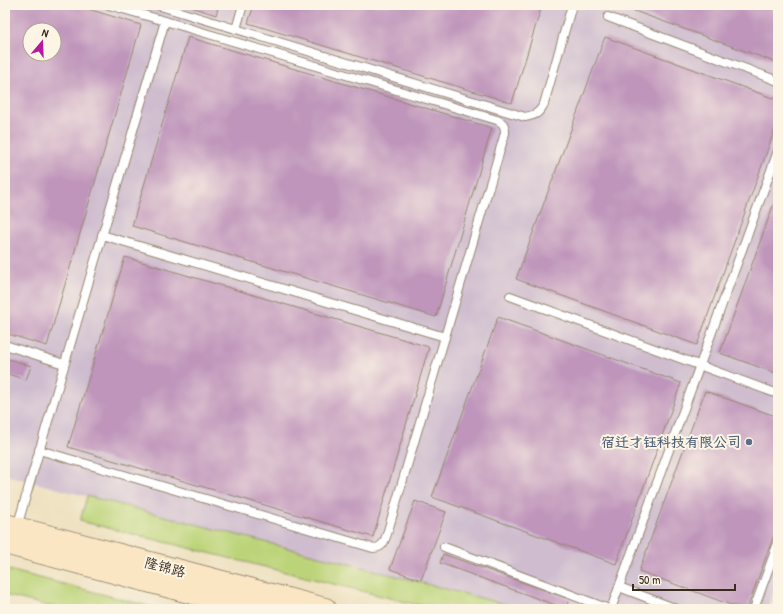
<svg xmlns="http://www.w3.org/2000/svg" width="783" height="614" font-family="'Patrick Hand','LXGW WenKai TC',sans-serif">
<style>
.industrial{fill:#cfbdcf;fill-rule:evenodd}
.green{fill:#bcd479;stroke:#7c7f4c}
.building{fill:#bf95bb;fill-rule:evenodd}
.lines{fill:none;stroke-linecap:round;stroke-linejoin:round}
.service-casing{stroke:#958670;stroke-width:10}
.secondary-casing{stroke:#958670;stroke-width:24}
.service{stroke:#fff;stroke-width:8}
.secondary{stroke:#fbe6c4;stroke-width:22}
.service-dot{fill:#5c6f8a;stroke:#fcf5e5;stroke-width:1.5}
.labels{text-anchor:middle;stroke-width:4;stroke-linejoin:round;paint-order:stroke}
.service-label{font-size:14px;font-weight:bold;fill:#4e5e75;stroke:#fcf5e5;text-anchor:end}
.street-label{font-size:14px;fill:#3b2a1e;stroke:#fcf5e5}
</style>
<rect width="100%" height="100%" fill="#fcf5e5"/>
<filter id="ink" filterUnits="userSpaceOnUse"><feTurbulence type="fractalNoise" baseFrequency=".025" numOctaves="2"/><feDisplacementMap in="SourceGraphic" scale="8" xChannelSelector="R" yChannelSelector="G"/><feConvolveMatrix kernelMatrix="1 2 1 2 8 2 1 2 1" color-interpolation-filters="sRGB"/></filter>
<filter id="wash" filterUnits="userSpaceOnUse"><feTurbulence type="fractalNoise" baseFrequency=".012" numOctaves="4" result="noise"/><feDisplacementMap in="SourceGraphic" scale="16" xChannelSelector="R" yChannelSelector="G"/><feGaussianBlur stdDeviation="0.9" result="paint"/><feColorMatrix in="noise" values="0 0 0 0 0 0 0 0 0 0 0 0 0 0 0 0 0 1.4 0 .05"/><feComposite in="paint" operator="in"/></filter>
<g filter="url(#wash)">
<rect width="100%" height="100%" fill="#efe2c2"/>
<path class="industrial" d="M5,5H778V581L768,609H519L5,475ZM30,30H54V54H30Z"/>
<g class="green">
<path d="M87,496L523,609H434L80,521Z"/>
<path d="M5,569L160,609H60L5,595Z"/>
</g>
<g id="blocks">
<g class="building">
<path d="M5,5H75L141,25L47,346L5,333ZM30,30H54V54H30Z"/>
<path d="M185,5H219L216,15Z"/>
<path d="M254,5H542L512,103L248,23Z"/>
<path d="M618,5H778V63Z"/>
<path d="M188,37L492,128L436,317L132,226Z"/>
<path d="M605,37L778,100V121L697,345L516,279Z"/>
<path d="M778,192V374L720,353Z"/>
<path d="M125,257L429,347L373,537L68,447Z"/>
<path d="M498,317L681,383L616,564L432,497Z"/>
<path d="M5,358L31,366L26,380L5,373Z"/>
<path d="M705,391L778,417V524L747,609H742L639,571Z"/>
<path d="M415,501L446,512L421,580L390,569Z"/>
<path d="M443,554L569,599L566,609L440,563Z"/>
</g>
</g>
</g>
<g filter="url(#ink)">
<use href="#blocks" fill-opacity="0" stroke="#958670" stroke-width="1"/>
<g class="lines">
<g class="service-casing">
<g id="service">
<path d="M157,5L525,117C536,115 539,113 544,104L572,5"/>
<path d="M608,17L778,81"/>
<path d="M236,29L243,5"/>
<path d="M102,235L445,337"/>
<path d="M510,296L778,394"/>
<path d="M5,345L64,364"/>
<path d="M39,450L373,548C382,548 384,543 387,534L505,133C505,126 504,123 497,120L165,21"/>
<path d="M17,527L165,21L109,5"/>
<path d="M444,547L609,609"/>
<path d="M619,587L677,609"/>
<path d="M611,609L778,151"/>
<path d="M754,609L778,543"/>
</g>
</g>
<g class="secondary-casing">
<g id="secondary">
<path d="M5,525L325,609"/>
<path d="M5,543L253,609"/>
</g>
</g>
<use href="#service" class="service"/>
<use href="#secondary" class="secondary"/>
</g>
</g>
<circle class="service-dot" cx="749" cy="442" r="4"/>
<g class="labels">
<g class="service-label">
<text x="741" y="447">宿迁才钰科技有限公司</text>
</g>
<g class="street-label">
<text transform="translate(165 567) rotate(15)" y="5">隆锦路</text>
</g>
</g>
<rect width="783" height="614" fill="none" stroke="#fcf5e5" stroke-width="20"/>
<g transform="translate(42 42) rotate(19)"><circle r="19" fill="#fcf5e5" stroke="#afa495"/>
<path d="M0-3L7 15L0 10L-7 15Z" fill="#b5179e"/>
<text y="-6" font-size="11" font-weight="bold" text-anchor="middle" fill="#3b2a1e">N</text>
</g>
<path d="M633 584v6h102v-6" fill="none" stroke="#3b2a1e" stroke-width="2"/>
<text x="639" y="584" font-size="12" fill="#3b2a1e" stroke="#fcf5e5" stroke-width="3" paint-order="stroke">50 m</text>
</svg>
